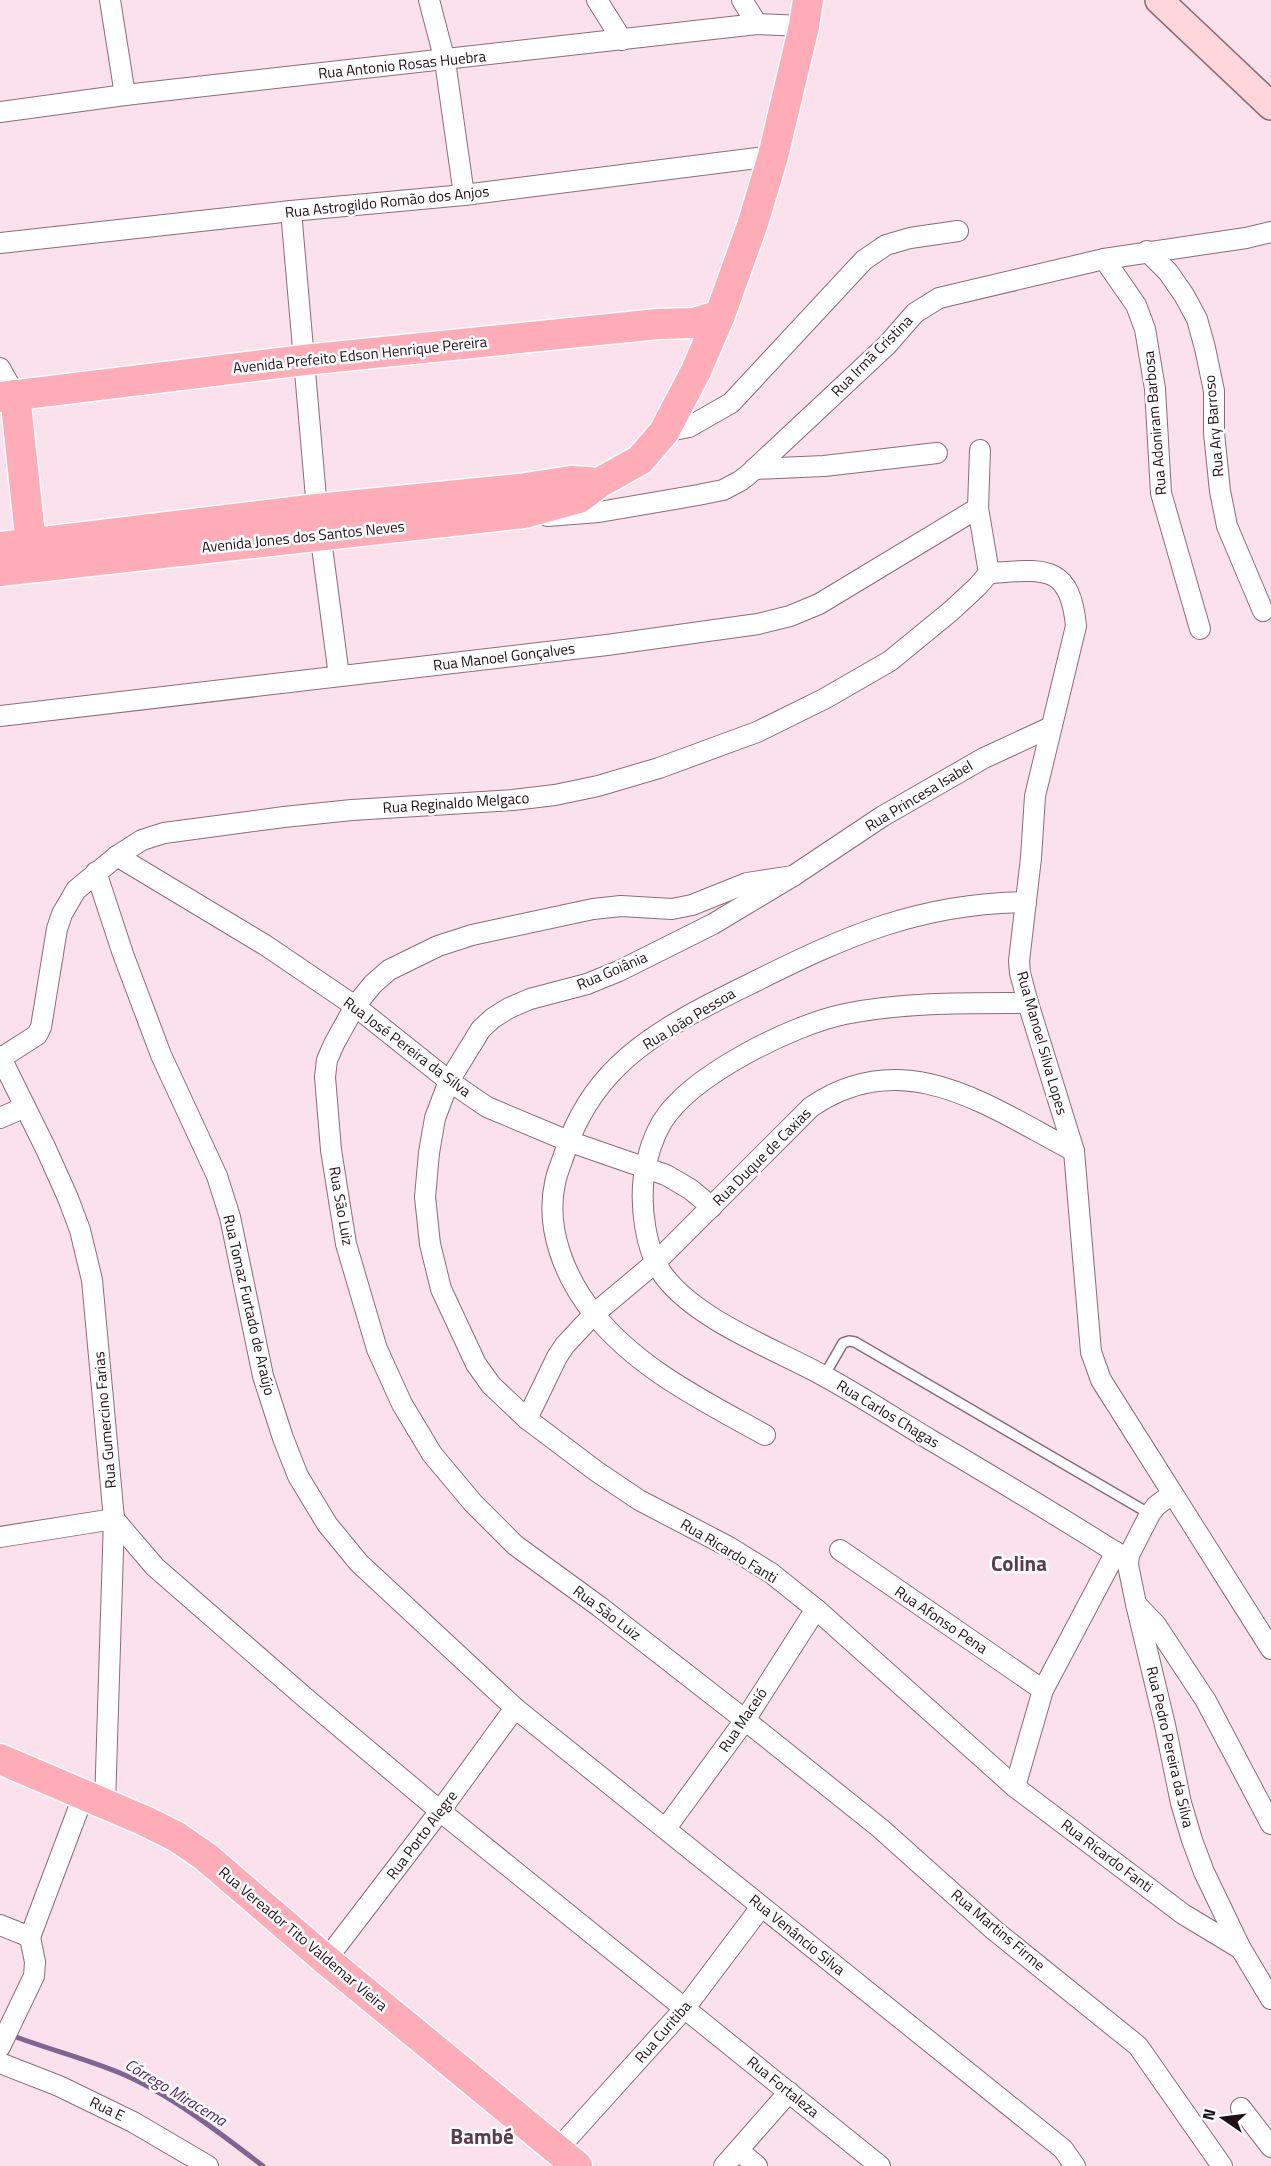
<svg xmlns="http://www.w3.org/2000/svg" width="1271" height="2166" font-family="'Titillium Web',sans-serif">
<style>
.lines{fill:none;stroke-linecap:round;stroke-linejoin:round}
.stream{stroke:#7f6494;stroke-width:5}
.service-casing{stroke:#8f6b7a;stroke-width:12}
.minor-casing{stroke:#8f6b7a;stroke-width:22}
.secondary-casing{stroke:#8f6b7a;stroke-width:30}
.primary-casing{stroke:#fff;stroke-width:33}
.service{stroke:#fff;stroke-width:9}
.minor{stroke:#fff;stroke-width:20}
.secondary{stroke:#fed6db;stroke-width:27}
.primary{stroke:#feadb8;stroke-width:30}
.labels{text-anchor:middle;stroke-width:5;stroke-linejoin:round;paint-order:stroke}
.street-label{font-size:15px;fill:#1f1117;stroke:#fff}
.water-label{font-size:16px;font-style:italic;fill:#4a1f6c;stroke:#fff}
.district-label{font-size:21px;font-weight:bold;fill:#5c3c4a;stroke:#fff}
</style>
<rect width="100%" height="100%" fill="#fae1eb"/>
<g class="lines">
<path class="stream" d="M11,2035C47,2049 84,2058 120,2073C170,2094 220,2133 263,2166"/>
<g class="service-casing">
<path id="service" d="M824,1376L843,1343L849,1341L855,1342L1150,1514"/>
</g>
<g class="minor-casing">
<g id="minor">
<path d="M110,0L125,95"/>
<path d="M429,0L445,61L464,195"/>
<path d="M597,0L622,40"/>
<path d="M742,0L757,24"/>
<path d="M0,112L125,95L757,24L804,26"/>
<path d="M291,211L317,509L339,676"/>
<path d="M0,243L291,211L464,195L773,156"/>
<path d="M1147,251L1168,272L1184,295L1197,319L1205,348L1214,391V433L1220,491L1227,526L1263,611"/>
<path d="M1104,259L1136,305L1145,329L1155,389L1161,493L1200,629"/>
<path d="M0,368L15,395"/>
<path d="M664,432L689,427L731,403L864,260L886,245L910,238L958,231"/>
<path d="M980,450L978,508L989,573"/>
<path d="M754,469L824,466L937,453"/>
<path d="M547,516L599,512L698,495L723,490L740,481L748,475L887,345L915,313L939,298L1104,259L1246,238L1271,232"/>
<path d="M989,573C1042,570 1070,562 1076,626L1035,796L1031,858L1019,961L1020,973L1028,1003L1074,1151L1091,1352L1101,1380L1271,1649"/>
<path d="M0,716L607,645L758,624L790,616L819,604L978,508"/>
<path d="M1051,727L984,758L883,816L793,876L713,924L619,971L587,984L530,999L509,1008L493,1018L481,1029L449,1081L435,1118L429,1153L425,1197L430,1244L441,1289L476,1364L491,1385L527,1419L596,1471L639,1500L729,1547L771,1573L816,1609L1015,1787L1183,1914L1241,1949"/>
<path d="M117,856L265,945L355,1006L449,1081L487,1107L568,1141L666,1175L690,1189L712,1207"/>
<path d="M96,872L123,954L161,1055L217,1176L230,1217L263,1376L283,1438L298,1476L327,1524L359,1563L515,1708L1063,2149L1075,2166"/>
<path d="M793,876L747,883L692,905L672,909L621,906L593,909L472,935L438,946L389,970L373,984L355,1006L334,1044L327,1060L325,1077L331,1150L346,1244L377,1349L402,1404L432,1454L473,1503L515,1545L600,1607L745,1720L880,1828L994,1930L1138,2046L1222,2166"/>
<path d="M1028,1003C968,1003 905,1002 845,1014C792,1025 691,1075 662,1122C653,1137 647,1157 644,1175C640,1206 645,1251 664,1276C698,1321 775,1349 824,1376C859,1395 894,1418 929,1439C995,1478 1062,1518 1128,1560"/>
<path d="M0,1056L46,1149L68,1198L80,1230L92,1280L114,1519L105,1804"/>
<path d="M1,1058L37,1035L41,1027L57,929L62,914L76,890L117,856L142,840L164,833L284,817L352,810L513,800L555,795L598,786L659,768L757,732L824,699L890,661L951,611L978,586L989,573"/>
<path d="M0,1118L25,1107"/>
<path d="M527,1419L557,1357L565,1345L594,1314L656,1262L811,1107C905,1043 989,1107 1074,1151"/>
<path d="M765,1435C704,1401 638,1369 594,1314C565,1278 545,1229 555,1183C557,1172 562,1162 565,1152C576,1118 593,1090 619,1065C655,1030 709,1004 754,982C846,936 920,903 1026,902"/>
<path d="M1172,1494L1156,1506L1150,1514L1129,1555L1128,1565L1136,1604L1165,1725L1181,1803L1192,1840L1204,1872L1241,1949L1271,1999"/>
<path d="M114,1519L155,1567L309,1701L440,1811L880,2166"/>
<path d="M0,1537L114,1519"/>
<path d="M840,1550L1043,1690"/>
<path d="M1136,1604L1156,1625L1206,1701L1271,1824"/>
<path d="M1015,1787L1043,1690L1116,1552"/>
<path d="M666,1828L745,1720L816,1609"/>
<path d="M0,1925L30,1937L84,1794"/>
<path d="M326,1960L440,1811L515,1708"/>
<path d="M0,2047L34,1976L35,1962L30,1937"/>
<path d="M0,2063L59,2086L133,2122L208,2166"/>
<path d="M1241,2108L1271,2147"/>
<path d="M557,2150L685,2008L761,1907"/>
<path d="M739,2151L757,2166"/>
<path d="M724,2166L789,2092"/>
</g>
</g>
<g class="secondary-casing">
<path id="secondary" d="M1159,0L1271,106"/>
</g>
<g class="primary-casing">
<g id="primary">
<path d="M15,395L33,563"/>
<path d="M0,397L304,360L658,324L694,323L720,315"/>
<path d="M0,547L317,509L519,489L571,481L590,482"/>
<path d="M0,571L524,513L579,498L599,483L640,460L664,432L696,371L720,315L753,223L773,156L804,26L808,0"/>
<path d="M0,1759L145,1821L177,1837L206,1857L326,1960L577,2166"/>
</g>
</g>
<use href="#service" class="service"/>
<use href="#minor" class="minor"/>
<use href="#secondary" class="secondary"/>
<use href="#primary" class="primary"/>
</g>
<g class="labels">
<g class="street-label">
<text transform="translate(402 65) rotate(-6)" y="5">Rua Antonio Rosas Huebra</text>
<text transform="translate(387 202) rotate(-6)" y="5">Rua Astrogildo Romão dos Anjos</text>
<text transform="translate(360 355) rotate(-6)" y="5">Avenida Prefeito Edson Henrique Pereira</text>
<text transform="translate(872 356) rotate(-45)" y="5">Rua Irmã Cristina</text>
<text transform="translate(1155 423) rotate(-95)" y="5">Rua Adoniram Barbosa</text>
<text transform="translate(1214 426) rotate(-95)" y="5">Rua Ary Barroso</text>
<text transform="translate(303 537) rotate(-6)" y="5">Avenida Jones dos Santos Neves</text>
<text transform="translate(504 657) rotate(-7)" y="5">Rua Manoel Gonçalves</text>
<text transform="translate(919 796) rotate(-31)" y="5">Rua Princesa Isabel</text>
<text transform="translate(456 803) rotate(-4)" y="5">Rua Reginaldo Melgaco</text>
<text transform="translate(612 971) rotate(-23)" y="5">Rua Goiânia</text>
<text transform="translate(689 1019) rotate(-31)" y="5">Rua João Pessoa</text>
<text transform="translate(1042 1043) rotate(74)" y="5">Rua Manoel Silva Lopes</text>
<text transform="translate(407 1047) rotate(37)" y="5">Rua José Pereira da Silva</text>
<text transform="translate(762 1157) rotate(-45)" y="5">Rua Duque de Caxias</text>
<text transform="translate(341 1206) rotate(80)" y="5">Rua São Luiz</text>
<text transform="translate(249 1305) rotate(77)" y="5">Rua Tomaz Furtado de Araújo</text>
<text transform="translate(888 1414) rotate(31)" y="5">Rua Carlos Chagas</text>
<text transform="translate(105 1420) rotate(-95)" y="5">Rua Gumercino Farias</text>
<text transform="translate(729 1551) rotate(31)" y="5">Rua Ricardo Fanti</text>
<text transform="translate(607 1613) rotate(37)" y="5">Rua São Luiz</text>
<text transform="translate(941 1620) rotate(34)" y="5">Rua Afonso Pena</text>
<text transform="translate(743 1720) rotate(-56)" y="5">Rua Maceió</text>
<text transform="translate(1170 1747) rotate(77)" y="5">Rua Pedro Pereira da Silva</text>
<text transform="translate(422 1835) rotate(-53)" y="5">Rua Porto Alegre</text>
<text transform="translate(1107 1856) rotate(37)" y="5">Rua Ricardo Fanti</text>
<text transform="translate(998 1930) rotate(40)" y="5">Rua Martins Firme</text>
<text transform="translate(797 1935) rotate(39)" y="5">Rua Venâncio Silva</text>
<text transform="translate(303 1939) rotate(40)" y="5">Rua Vereador Tito Valdemar Vieira</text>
<text transform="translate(663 2032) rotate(-49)" y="5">Rua Curitiba</text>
<text transform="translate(783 2087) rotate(39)" y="5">Rua Fortaleza</text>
<text transform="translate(107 2109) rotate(26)" y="5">Rua E</text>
</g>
<g class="water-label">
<text transform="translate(176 2092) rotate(31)" y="6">Córrego Miracema</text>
</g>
<g class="district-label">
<text x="1019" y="1571">Colina</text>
<text x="482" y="2144">Bambé</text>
</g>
</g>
<g transform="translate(1223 2118) rotate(284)" stroke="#ffffff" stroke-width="4.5" paint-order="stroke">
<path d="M0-4.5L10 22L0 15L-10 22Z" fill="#1f1117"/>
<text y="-9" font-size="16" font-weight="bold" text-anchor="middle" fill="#1f1117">N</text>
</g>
</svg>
